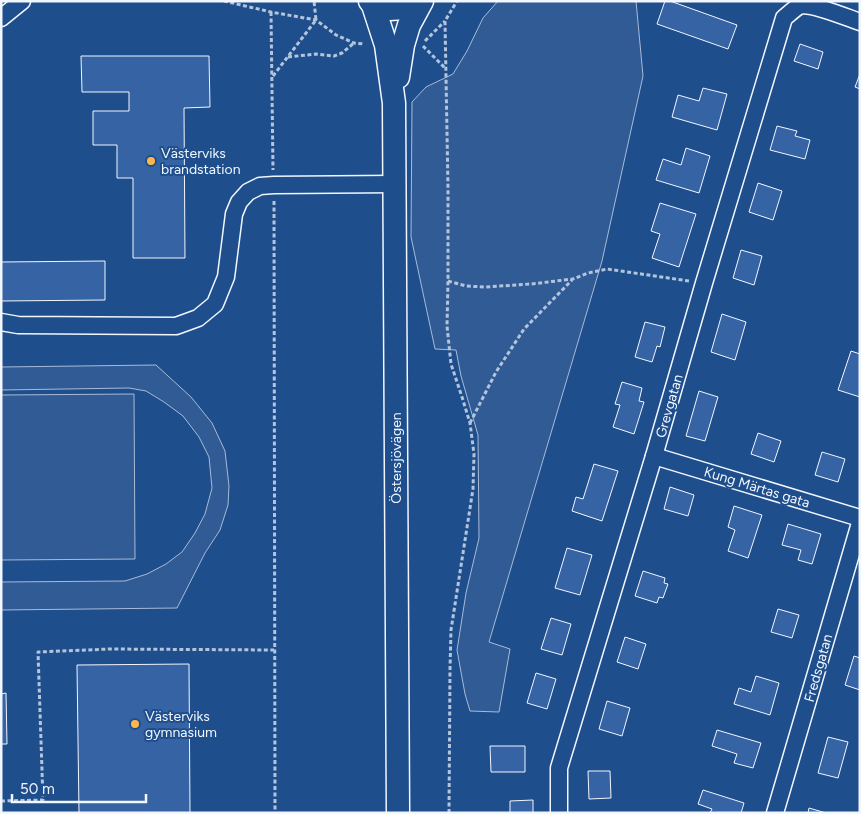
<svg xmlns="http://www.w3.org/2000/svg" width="861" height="814" font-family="Figtree,sans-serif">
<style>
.built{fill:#305b95;stroke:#a8bbd7}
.building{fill:#3563a3;stroke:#f2f6ff}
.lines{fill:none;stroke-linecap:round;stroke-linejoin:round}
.street-casing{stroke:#f2f6ff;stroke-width:19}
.secondary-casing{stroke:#f2f6ff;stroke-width:25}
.path{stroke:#b3c4dc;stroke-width:3;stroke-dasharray:4 2.5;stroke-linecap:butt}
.street{stroke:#1f4e8c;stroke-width:16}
.secondary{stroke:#1f4e8c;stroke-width:22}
.poi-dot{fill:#ffb74d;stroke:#1f4e8c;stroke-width:2}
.labels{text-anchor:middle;stroke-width:4;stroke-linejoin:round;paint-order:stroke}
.poi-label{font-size:14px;fill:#f2f6ff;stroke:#1f4e8c;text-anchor:start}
.street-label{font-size:14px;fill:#f2f6ff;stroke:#1f4e8c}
</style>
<rect width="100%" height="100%" fill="#1f4e8c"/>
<g class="built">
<path d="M498,1H636L643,76L602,261L489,642L510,649L499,712L470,711L465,694L457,650L466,593L479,538L478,435L461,376L456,350L435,349L411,237L412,102L426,87L453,74L467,51L483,18Z"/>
<path d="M156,365L191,397L212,423L225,451L229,486L228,505L220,530L205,553L177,608L1,610V582L125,581L147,574L166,564L182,552L195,533L205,514L212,488L209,457L199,437L183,416L164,402L146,391L129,388L1,390V367Z"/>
<path d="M134,394L135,559L1,560V395Z"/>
</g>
<g class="building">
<path d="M665,1H670L737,25L728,49L657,24Z"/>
<path d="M800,44L823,52L818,69L794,61Z"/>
<path d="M81,56H209L210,107L184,108L185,258H133V178H117V145H93V111H129V92H82Z"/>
<path d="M860,74V89L855,87Z"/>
<path d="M703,88L727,94L717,130L672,117L678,95L699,101Z"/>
<path d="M777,126L797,131L795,136L810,140L805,159L770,150Z"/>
<path d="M686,148L710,156L699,193L656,180L663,159L681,165Z"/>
<path d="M758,183L782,191L773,220L749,212Z"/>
<path d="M660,203L696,214L679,267L652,258L660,234L651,231Z"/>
<path d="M741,250L762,256L754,285L733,278Z"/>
<path d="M105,261V300L1,301V262Z"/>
<path d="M722,314L746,322L735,360L711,352Z"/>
<path d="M645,322L665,327L660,347L657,346L652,362L635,357Z"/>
<path d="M851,351L860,354V397L838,390Z"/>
<path d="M622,382L642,388L639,401L644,402L634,434L613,427L620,405L615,404Z"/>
<path d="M699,391L718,397L705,441L686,436Z"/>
<path d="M758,433L781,441L774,462L751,454Z"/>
<path d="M822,452L845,459L838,482L815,475Z"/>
<path d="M594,464L618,471L602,521L572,511L576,497L583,499Z"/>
<path d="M670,487L694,495L688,516L664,509Z"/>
<path d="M734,506L762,515L748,558L728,551L735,530L728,527Z"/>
<path d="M788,524L821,534L812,564L798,560L801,550L782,545Z"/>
<path d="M567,548L592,555L580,595L555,588Z"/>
<path d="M643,571L665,578L664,583L668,584L663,598L659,597L657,603L635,596Z"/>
<path d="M778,609L799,615L792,638L771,632Z"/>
<path d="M551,618L571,624L562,655L541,649Z"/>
<path d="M625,637L646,644L638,669L617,662Z"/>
<path d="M854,656L860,658V690L845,685Z"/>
<path d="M189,664L190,813H79L77,665Z"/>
<path d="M536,673L556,679L547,709L527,703Z"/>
<path d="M756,676L779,683L770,715L734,704L739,688L751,692Z"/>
<path d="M6,693L7,744H1V694Z"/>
<path d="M607,701L630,708L622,736L599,729Z"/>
<path d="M717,730L761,743L753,768L734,763L737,754L712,746Z"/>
<path d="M828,737L848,742L838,778L818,773Z"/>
<path d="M490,746H525V772H491Z"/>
<path d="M588,771H610L611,798L589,799Z"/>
<path d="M703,790L744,803L741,813H710L712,809L698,804Z"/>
<path d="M533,800V813H510V801Z"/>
<path d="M809,808L826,813H808Z"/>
</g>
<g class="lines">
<g class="street-casing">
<g id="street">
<path d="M1,18L22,1"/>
<path d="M1,322L18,325L176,326L198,318L215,304L226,277L234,214L239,202L248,192L260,186L274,185L395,184"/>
<path d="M654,456L860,518"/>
<path d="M559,813V768L654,456L704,283L784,18C789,14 794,9 799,6C810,2 848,18 860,22"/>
<path d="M775,813L860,523"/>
</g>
</g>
<g class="secondary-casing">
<g id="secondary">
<path d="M370,1L389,9L406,8L421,1"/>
<path d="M372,2L386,45L394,103L398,813"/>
<path d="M398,77L403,45L409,25L422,1"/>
</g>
</g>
<g class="path">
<path d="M224,1L271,12L316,20L336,35L354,43L364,44"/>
<path d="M271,12L273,170"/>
<path d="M425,41L445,21"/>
<path d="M423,46L445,68"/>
<path d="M288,57L316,54L334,56L342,53L354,43"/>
<path d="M273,76L316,20L314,1"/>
<path d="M274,201L275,813"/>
<path d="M448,281L466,286L485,287L531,284L573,279L588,273L607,269L689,281"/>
<path d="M470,423L496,372L524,329L572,280"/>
<path d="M1,801L43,800L38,652L110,649L274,650"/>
<path d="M449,813L450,669L451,630L473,489L474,454L470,423L462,397L451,364L447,326L448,281V188L445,21L457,1"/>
</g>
<use href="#street" class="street"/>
<use href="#secondary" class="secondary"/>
</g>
<g class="poi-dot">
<circle cx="151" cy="161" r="5"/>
<circle cx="135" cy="724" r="5"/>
</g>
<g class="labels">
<g class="poi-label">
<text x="161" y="158">Västerviks<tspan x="161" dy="16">brandstation</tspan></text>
<text x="145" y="721">Västerviks<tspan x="145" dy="16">gymnasium</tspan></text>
</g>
<g class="street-label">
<text transform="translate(669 406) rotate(-74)" y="5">Grevgatan</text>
<text transform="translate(396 458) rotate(-90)" y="5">Östersjövägen</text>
<text transform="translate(757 487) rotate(17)" y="5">Kung Märtas gata</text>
<text transform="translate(818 668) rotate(-74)" y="5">Fredsgatan</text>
</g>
</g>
<rect width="861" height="814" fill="none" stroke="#f2f6ff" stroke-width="5"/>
<path d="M12 794v8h134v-8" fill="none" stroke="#f2f6ff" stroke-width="2.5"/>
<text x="20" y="794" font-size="15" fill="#f2f6ff" stroke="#1f4e8c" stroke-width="4" paint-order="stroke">50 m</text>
</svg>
